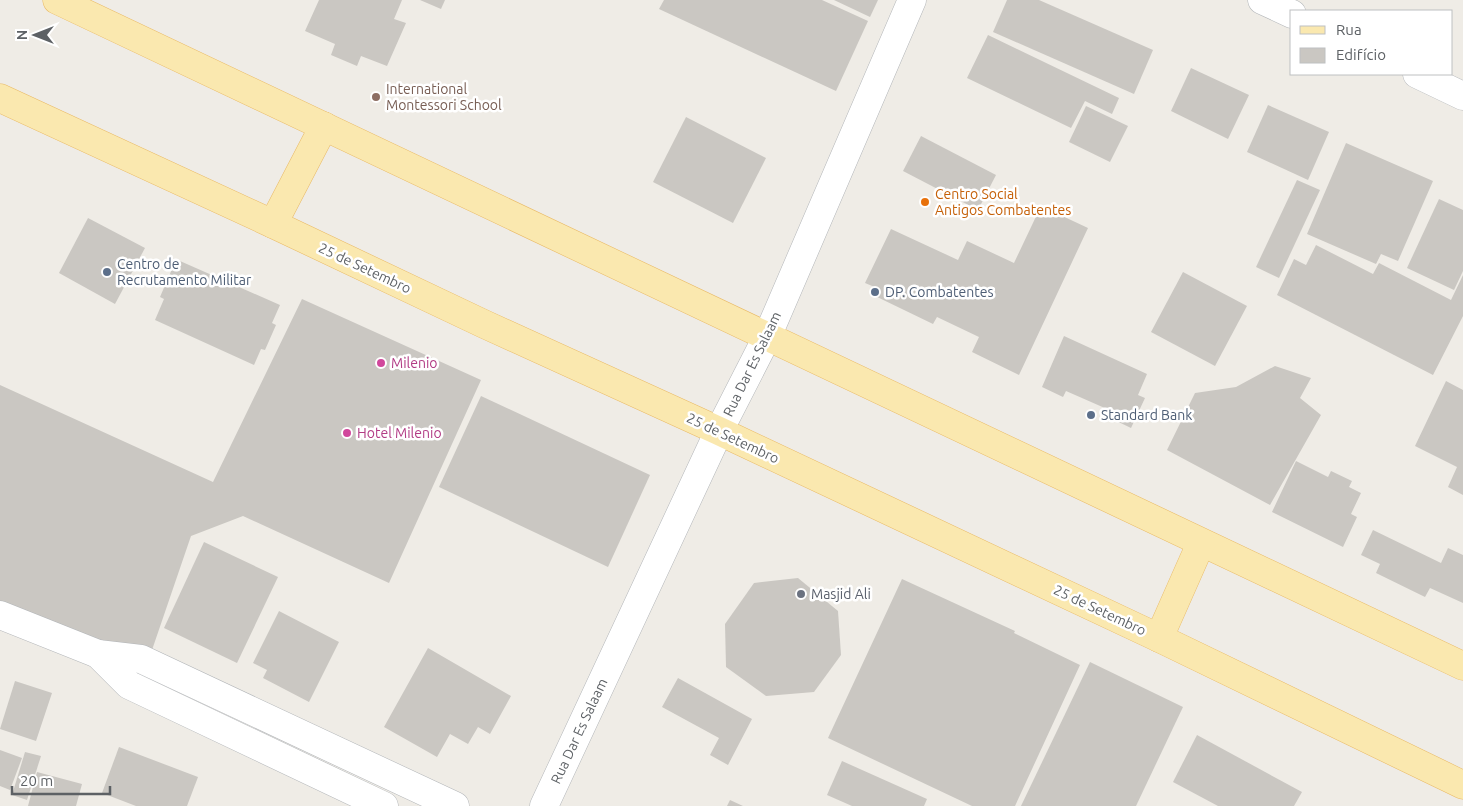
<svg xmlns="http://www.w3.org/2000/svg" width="1463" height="806" font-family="Ubuntu,sans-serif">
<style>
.building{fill:#cac7c2}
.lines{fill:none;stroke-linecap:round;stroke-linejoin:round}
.street-casing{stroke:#b3b6b9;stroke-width:29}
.primary-casing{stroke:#e9b964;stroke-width:29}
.street{stroke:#fff;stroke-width:28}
.primary{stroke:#fae8af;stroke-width:28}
.education-dot{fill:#8d6e63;stroke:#fff;stroke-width:2}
.food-dot{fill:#e8710a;stroke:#fff;stroke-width:2}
.service-dot{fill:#5c6f8a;stroke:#fff;stroke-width:2}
.hotel-dot{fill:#d1479c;stroke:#fff;stroke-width:2}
.worship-dot{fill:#6b7280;stroke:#fff;stroke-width:2}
.labels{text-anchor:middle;stroke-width:5;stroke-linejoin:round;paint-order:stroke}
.education-label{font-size:14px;fill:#785e54;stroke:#fff;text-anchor:start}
.food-label{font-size:14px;fill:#c56008;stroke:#fff;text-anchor:start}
.service-label{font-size:14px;fill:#4e5e75;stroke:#fff;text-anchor:start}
.street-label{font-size:14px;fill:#5d6165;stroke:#fff}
.hotel-label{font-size:14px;fill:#b23c85;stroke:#fff;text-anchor:start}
.worship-label{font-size:14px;fill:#5b616d;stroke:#fff;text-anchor:start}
</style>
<rect width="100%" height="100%" fill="#efece6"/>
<g class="building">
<path d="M319,0H402L394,19L406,23L387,66L361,56L357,66L331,55L335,44L305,31Z"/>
<path d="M420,0H445L441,9Z"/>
<path d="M664,0H822L868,21L836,91L659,9Z"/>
<path d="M834,0H878L870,17Z"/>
<path d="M1007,0H1039L1153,50L1134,94L993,32Z"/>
<path d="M988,35L1119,98L1112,114L1085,101L1071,128L967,78Z"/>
<path d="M1191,68L1249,95L1228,139L1171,111Z"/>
<path d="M1268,105L1329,132L1308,180L1247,152Z"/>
<path d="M1086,106L1128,126L1110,162L1069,142Z"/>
<path d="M686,117L766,158L733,223L653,182Z"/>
<path d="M921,136L996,175L978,210L903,171Z"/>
<path d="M1346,143L1433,181L1398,261L1381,254L1376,264L1307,234Z"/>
<path d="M1297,180L1320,190L1279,278L1256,267Z"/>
<path d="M1439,199L1463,210V271L1454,290L1407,268Z"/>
<path d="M1041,206L1088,228L1019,375L972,352L979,337L937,317L933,324L873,295L877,288L865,283L891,229L958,260L967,241L1014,263Z"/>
<path d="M88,218L145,248L115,304L59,273Z"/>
<path d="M1316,245L1373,274L1379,263L1451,300L1463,275V316L1433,375L1277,295L1294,259L1306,265Z"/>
<path d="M180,261L280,305L272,323L276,325L265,350L261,349L254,365L155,320L164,299L160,297L172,269L176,271Z"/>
<path d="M1183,272L1247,306L1215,366L1151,332Z"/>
<path d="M302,299L481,380L389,583L243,516L191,536L152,650L93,639L0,603V385L213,482Z"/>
<path d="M1064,336L1147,374L1138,395L1145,398L1131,428L1104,415L1107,409L1066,391L1063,397L1042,387Z"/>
<path d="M1275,366L1311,378L1300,398L1321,415L1270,505L1167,450L1195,393L1236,387Z"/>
<path d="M1446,381L1463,390V495L1448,487L1457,467L1415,446Z"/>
<path d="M481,396L650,475L608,567L439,487Z"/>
<path d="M1296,461L1328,477L1331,471L1352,481L1349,487L1361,493L1351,514L1357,517L1343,547L1272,512Z"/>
<path d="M1373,530L1441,563L1448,548L1463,555V603L1430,588L1425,597L1376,573L1380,564L1361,555Z"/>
<path d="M204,542L278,577L237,663L164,628Z"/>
<path d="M798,578L838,611L841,655L814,692L766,696L726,667L725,624L754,583Z"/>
<path d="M902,579L1015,631L1014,633L1080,665L1015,806H972L828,738Z"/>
<path d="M279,611L339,642L309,702L263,678L267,670L253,663Z"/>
<path d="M428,648L511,696L490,734L478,727L468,744L450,734L437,757L384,727Z"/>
<path d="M1090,662L1183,707L1136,806H1021Z"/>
<path d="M678,678L752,719L728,765L710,755L719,738L662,707Z"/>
<path d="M15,681L52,693L36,741L0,729Z"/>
<path d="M1197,735L1302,792L1294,806H1218L1173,782Z"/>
<path d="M119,747L198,777L187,806H136L102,793Z"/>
<path d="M0,750L22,758L10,790L0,786Z"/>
<path d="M25,752L41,756L27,800L12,795Z"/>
<path d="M842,761L927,799L924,806H852L827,795Z"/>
<path d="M37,772L82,784L76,806H28Z"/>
<path d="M730,800L743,806H727Z"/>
</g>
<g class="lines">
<g class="street-casing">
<g id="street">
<path d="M1262,0L1292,14"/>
<path d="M1417,74L1463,96"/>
<path d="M0,615L98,654L141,659L455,806"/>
<path d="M98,654L129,685L384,806"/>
<path d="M544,806L719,431L767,337L912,0"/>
</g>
</g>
<g class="primary-casing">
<g id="primary">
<path d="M57,0L1463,666"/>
<path d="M0,98L273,224L484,324L719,431L1159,638L1463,785"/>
<path d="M273,224L324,126"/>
<path d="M1159,638L1201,543"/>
</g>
</g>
<use href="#street" class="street"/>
<use href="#primary" class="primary"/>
</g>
<circle class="education-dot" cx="376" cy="97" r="5"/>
<circle class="food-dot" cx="925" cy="202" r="5"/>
<g class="service-dot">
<circle cx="107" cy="272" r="5"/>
<circle cx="875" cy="292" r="5"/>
<circle cx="1091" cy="415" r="5"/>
</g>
<g class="hotel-dot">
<circle cx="381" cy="363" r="5"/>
<circle cx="347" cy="433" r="5"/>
</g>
<circle class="worship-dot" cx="801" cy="594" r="5"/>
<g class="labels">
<g class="education-label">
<text x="386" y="94">International<tspan x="386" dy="16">Montessori School</tspan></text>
</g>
<g class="food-label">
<text x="935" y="199">Centro Social<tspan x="935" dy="16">Antigos Combatentes</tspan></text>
</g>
<g class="service-label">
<text x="117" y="269">Centro de<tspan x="117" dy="16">Recrutamento Militar</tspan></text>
<text x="885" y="297">DP. Combatentes</text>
<text x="1101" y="420">Standard Bank</text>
</g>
<g class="street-label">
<text transform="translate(365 268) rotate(25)" y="5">25 de Setembro</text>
<text transform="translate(752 364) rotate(-64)" y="5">Rua Dar Es Salaam</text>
<text transform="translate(733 438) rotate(25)" y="5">25 de Setembro</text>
<text transform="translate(1100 610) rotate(25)" y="5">25 de Setembro</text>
<text transform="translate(579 731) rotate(-65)" y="5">Rua Dar Es Salaam</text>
</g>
<g class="hotel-label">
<text x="391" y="368">Milenio</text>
<text x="357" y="438">Hotel Milenio</text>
</g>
<g class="worship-label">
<text x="811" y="599">Masjid Ali</text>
</g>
</g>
<rect x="1290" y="10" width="162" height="65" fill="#ffffff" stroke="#bec0c1"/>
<rect x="1300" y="26" width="25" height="8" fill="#fae8af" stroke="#bec0c1"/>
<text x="1336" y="35" font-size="15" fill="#5d6165">Rua</text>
<rect x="1300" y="48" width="25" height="15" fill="#cac7c2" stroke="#bec0c1"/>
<text x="1336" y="60" font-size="15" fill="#5d6165">Edifício</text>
<g transform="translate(35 35) rotate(270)" stroke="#ffffff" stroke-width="4" paint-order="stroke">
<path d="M0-4L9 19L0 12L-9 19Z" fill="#5d6165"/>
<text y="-8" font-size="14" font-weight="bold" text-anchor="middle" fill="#5d6165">N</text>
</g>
<path d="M12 786v8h98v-8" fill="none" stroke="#5d6165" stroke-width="2.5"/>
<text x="20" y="786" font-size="15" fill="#5d6165" stroke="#ffffff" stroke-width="4" paint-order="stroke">20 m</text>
</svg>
